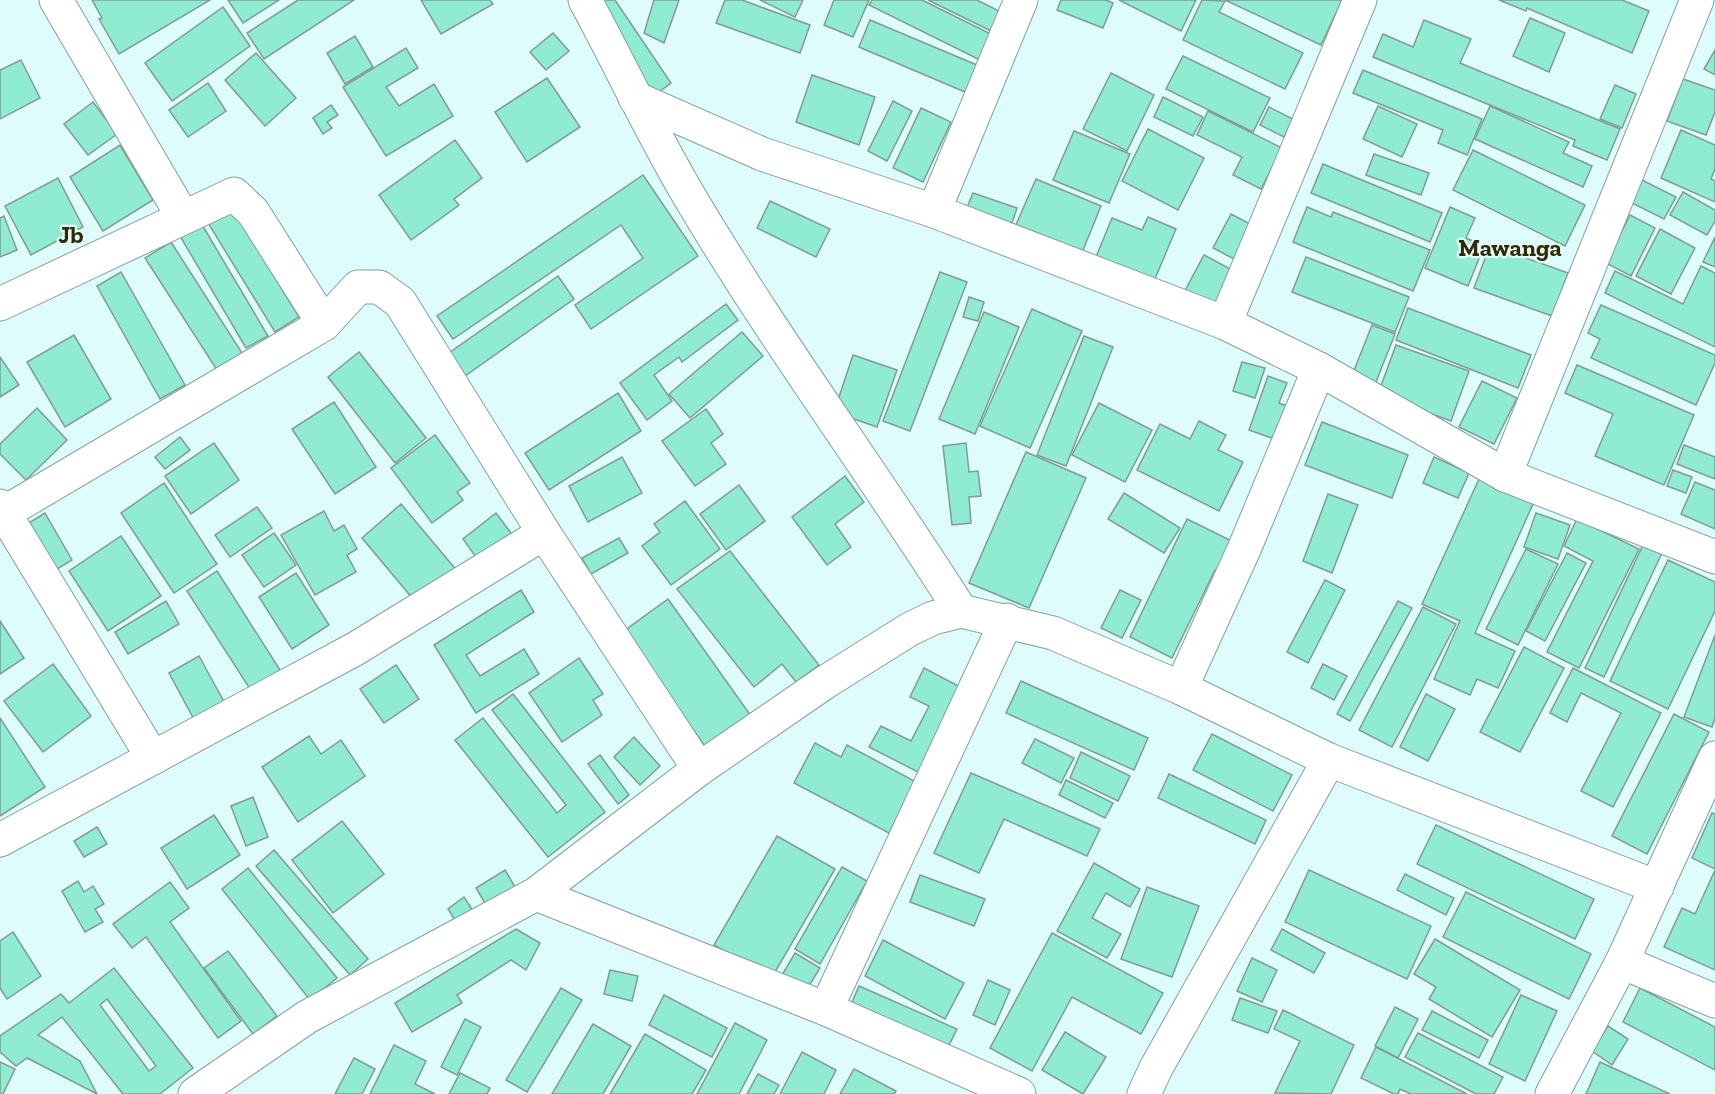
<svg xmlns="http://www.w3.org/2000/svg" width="1715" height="1094" font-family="'Zilla Slab',serif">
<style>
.building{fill:#8fecd3;stroke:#829b93;stroke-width:1.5;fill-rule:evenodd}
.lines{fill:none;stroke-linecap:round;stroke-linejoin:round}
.minor-casing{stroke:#84a09f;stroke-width:35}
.minor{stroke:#fff;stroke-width:33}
.labels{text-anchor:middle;stroke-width:4.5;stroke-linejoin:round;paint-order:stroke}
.quarter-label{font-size:24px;font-weight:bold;fill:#332800;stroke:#defcfb}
</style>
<rect width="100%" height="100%" fill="#defcfb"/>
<g class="building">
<path d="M92,0H210L119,54L99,19L102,18Z"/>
<path d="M228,0H279L243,23Z"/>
<path d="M298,0H354L264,59L247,33Z"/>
<path d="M421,0H490L493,4L441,34Z"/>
<path d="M590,0H615L671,83L655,95Z"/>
<path d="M654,0H679L664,43L644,33Z"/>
<path d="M725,0H742L810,25L800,53L716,23Z"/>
<path d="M760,0H803L795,17Z"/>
<path d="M834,0H869L853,37L824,25Z"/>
<path d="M872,0H922L997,37L984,62L869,5Z"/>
<path d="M928,0H977L1001,12L991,31Z"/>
<path d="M1061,0H1106L1113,3L1103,28L1057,10Z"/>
<path d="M1119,0H1196L1181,31Z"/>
<path d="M1202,0L1225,1L1219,12L1303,53L1285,89L1183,40Z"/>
<path d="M1225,0H1342L1321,45Z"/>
<path d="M1499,0H1622L1649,11L1632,53L1527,8L1526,11Z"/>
<path d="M223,7L250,46L172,101L145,63Z"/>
<path d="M1530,18L1565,33L1549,72L1513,56Z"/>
<path d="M870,20L984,68L972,95L859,47Z"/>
<path d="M1424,20L1471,39L1460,63L1620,129L1607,160L1573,146L1575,140L1373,57L1383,34L1413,47Z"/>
<path d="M553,33L569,51L546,70L530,52Z"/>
<path d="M355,36L373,67L345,84L327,53Z"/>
<path d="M406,48L418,68L386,87L399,106L434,84L453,116L386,156L343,87Z"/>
<path d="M1715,50V75L1704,69Z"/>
<path d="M256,53L296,98L265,126L225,80Z"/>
<path d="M1183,56L1270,98L1253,132L1166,89Z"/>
<path d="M21,60L40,98L0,119V70Z"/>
<path d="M1363,70L1482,119L1467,155L1438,143L1443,130L1353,93Z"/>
<path d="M1111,73L1154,95L1127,151L1083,129Z"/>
<path d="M812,75L875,97L859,145L796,122Z"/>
<path d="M547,78L580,127L527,162L495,112Z"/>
<path d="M1683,79L1715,90V112L1706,135L1667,121Z"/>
<path d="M208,83L226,111L188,137L169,110Z"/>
<path d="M1615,85L1636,94L1622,128L1600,119Z"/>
<path d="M1163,97L1203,117L1193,136L1154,117Z"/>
<path d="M893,101L912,111L887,161L868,151Z"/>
<path d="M93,102L117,134L88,155L64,124Z"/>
<path d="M331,105L338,115L327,122L332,128L323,134L313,118Z"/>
<path d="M1378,106L1417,124L1402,157L1363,139Z"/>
<path d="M1490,106L1569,142L1563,153L1592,166L1583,187L1475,139Z"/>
<path d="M1269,107L1293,119L1284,137L1260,125Z"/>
<path d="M921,108L951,122L923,182L893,168Z"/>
<path d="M1208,111L1282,148L1261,189L1233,175L1242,157L1197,135Z"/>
<path d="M1148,129L1204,158L1178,210L1122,181Z"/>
<path d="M1681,130L1715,145V169L1711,179L1715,181V202L1661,178Z"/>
<path d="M1074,131L1130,154L1109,203L1053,180Z"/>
<path d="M455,140L482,178L454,199L459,205L411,240L379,195Z"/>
<path d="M120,145L153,200L103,231L70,177Z"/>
<path d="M1473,150L1585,205L1565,246L1453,190Z"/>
<path d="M1374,154L1429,173L1421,195L1366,175Z"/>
<path d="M1323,164L1442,213L1430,242L1311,193Z"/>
<path d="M643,175L698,256L591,329L575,305L643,258L621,225L453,339L437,316Z"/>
<path d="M58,178L83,227L31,255L5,206Z"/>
<path d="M1036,179L1101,206L1081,255L1015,227Z"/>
<path d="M1642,180L1676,197L1664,219L1630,202Z"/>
<path d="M1683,192L1715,210V221L1707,235L1670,215Z"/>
<path d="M973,193L1017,208L1011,226L966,210Z"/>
<path d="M770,201L830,229L816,257L757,228Z"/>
<path d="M229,203L299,317L275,332L205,218Z"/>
<path d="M1307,207L1331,217L1333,212L1430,250L1413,291L1293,242Z"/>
<path d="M1450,207L1475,218L1466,238L1484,246L1468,286L1425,268Z"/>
<path d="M1231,214L1252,225L1234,259L1213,248Z"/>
<path d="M1630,215L1655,228L1631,276L1606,263Z"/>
<path d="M4,216L17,250L0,257V218Z"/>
<path d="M1148,217L1176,229L1154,281L1096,257L1112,218L1142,230Z"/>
<path d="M201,223L268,336L246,348L180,236Z"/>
<path d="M1660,229L1695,248L1671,294L1636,276Z"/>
<path d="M1715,237V267L1703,262Z"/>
<path d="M171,242L242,353L217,370L145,258Z"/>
<path d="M1490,245L1568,273L1552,316L1474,288Z"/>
<path d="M1204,255L1236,272L1213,315L1181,298Z"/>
<path d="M1306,257L1409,297L1395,332L1292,292Z"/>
<path d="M1701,266L1715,273V347L1605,293L1615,271L1683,304Z"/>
<path d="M121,272L185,385L160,399L97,286Z"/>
<path d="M940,272L967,282L910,431L883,421Z"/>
<path d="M558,276L574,299L465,376L449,353Z"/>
<path d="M969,297L984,302L978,321L963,317Z"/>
<path d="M726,304L738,320L682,362L679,357L654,375L672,401L647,420L620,383Z"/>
<path d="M1601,305L1715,355V363L1696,405L1591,358L1600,339L1588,333Z"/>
<path d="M1408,308L1531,355L1518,388L1396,340Z"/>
<path d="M1032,309L1082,331L1030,448L980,426Z"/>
<path d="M984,312L1019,327L975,434L939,419Z"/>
<path d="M1372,325L1395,334L1372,392L1349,383Z"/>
<path d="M742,332L763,356L690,418L669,394Z"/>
<path d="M74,335L111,399L65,427L27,362Z"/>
<path d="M1084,336L1113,347L1066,466L1037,455Z"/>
<path d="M1396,345L1469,371L1451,421L1378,394Z"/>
<path d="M359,352L426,438L395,463L328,377Z"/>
<path d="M853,355L897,370L877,427L834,412Z"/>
<path d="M0,357L19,385L0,397Z"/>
<path d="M1242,362L1265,368L1255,398L1233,391Z"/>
<path d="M1577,365L1694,415L1664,485L1595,456L1613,414L1565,393Z"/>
<path d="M1268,376L1287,383L1279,403L1292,408L1280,441L1249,430Z"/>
<path d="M1482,381L1517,398L1494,444L1459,427Z"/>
<path d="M618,393L641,431L549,490L525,453Z"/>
<path d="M334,402L376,467L335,494L292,429Z"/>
<path d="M1099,403L1152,430L1125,482L1072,455Z"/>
<path d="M37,408L67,440L26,480L0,454V444Z"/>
<path d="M706,409L723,434L711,443L726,464L695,486L662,441Z"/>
<path d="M1199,421L1226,435L1218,450L1243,462L1219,511L1137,470L1160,424L1190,439Z"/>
<path d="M1322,422L1408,455L1392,498L1305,465Z"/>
<path d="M435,435L470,483L457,492L463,500L432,523L391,468Z"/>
<path d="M180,437L190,450L165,469L155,457Z"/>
<path d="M214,443L239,480L191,514L165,476Z"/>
<path d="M966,443L969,472L978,471L981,496L969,497L971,523L952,525L943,446Z"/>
<path d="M1684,445L1715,457V479L1677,464Z"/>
<path d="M1026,452L1086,478L1029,608L969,583Z"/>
<path d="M622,457L642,493L588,522L569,486Z"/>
<path d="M1434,457L1469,473L1458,498L1423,483Z"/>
<path d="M1673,470L1692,477L1686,493L1667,486Z"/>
<path d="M845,476L864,502L835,524L851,547L827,565L792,517Z"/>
<path d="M1479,479L1533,504L1475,633L1515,651L1498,688L1477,679L1470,695L1434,679L1460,621L1422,604Z"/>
<path d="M1695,482L1715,490V529L1681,514Z"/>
<path d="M164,483L217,564L174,593L121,513Z"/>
<path d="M739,485L765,521L726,550L700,514Z"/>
<path d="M1124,493L1180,528L1164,553L1108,519Z"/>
<path d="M1328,494L1358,505L1332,573L1303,561Z"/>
<path d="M685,501L720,549L671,585L642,546L660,532L654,524Z"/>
<path d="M401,504L458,572L418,605L362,538Z"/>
<path d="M257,507L272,528L230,557L215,535Z"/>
<path d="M324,511L334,531L344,525L357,549L347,555L356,572L315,595L281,535Z"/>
<path d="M45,513L72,560L54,571L27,524Z"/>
<path d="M496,513L514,537L480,563L463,539Z"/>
<path d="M1536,513L1570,525L1558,559L1524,547Z"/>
<path d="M1187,519L1238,544L1223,575L1215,570L1172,658L1130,637Z"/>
<path d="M1577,519L1639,549L1579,668L1547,652L1593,561L1564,546Z"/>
<path d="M274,533L296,565L264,587L242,555Z"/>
<path d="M121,536L161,596L108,631L69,571Z"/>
<path d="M619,538L628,553L591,574L582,558Z"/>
<path d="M1643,545L1662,553L1604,677L1585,668Z"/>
<path d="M1526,549L1558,564L1518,645L1486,629Z"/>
<path d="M730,551L819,665L796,682L782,664L754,687L677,589Z"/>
<path d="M1567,553L1586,563L1545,641L1526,631Z"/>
<path d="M1668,560L1715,582V611L1668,709L1610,681Z"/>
<path d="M217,571L287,681L257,700L187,591Z"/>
<path d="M296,573L329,625L292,649L259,597Z"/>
<path d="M1325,580L1345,590L1308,663L1287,652Z"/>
<path d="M521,590L534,612L466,655L480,676L524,649L539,674L476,713L434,645Z"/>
<path d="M1120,590L1141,600L1122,638L1101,628Z"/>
<path d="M668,599L756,723L711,755L624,631Z"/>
<path d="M166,601L179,624L128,654L115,632Z"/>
<path d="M1398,601L1412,608L1350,721L1337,714Z"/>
<path d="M1423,607L1456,624L1392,747L1359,730Z"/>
<path d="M0,621L24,658L0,674Z"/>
<path d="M1715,635V718L1712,727L1684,717Z"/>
<path d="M1524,647L1564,668L1520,752L1480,732Z"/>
<path d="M199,656L228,709L197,725L169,673Z"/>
<path d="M579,658L603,694L593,700L602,715L562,742L529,693Z"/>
<path d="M53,664L91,716L43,752L4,701Z"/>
<path d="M1323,664L1347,676L1334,700L1311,688Z"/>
<path d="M396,665L419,699L384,723L360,689Z"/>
<path d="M924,668L966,690L924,775L869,747L881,726L911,741L929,706L910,697Z"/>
<path d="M1573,668L1661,713L1613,807L1581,791L1621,713L1581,693L1567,722L1550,713Z"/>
<path d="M1021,681L1148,738L1134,770L1006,713Z"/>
<path d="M513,694L605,812L548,857L455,740L483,718L557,813L566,805L492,710Z"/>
<path d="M1426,694L1455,709L1428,761L1400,747Z"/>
<path d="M1674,714L1709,732L1647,854L1612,836Z"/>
<path d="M0,718L45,787L0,816Z"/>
<path d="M1212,734L1292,775L1273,811L1193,770Z"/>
<path d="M309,736L321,754L341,740L365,776L298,822L262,767Z"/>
<path d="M634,737L660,766L640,785L614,757Z"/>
<path d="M1035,739L1074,758L1061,783L1022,763Z"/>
<path d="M815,743L841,757L847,745L916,782L889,833L794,783Z"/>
<path d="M1081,752L1130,776L1118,801L1070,778Z"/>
<path d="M600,755L629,795L618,804L588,764Z"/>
<path d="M971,773L1100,829L1087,856L1004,819L979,873L934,853Z"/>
<path d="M1169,774L1266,820L1255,844L1158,798Z"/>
<path d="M1066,780L1113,803L1105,818L1059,795Z"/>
<path d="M253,797L268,837L246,846L231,806Z"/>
<path d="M1712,813L1715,814V869L1692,858Z"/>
<path d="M214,815L240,855L187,889L161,848Z"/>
<path d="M342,821L384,874L333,913L292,860Z"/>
<path d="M1436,825L1594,899L1575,939L1417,864Z"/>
<path d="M97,827L107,844L84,857L74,841Z"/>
<path d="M777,836L835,869L771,979L714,945Z"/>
<path d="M274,850L368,959L350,975L256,866Z"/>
<path d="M1094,863L1140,889L1130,907L1106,893L1092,918L1121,934L1107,958L1057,931Z"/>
<path d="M842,867L867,881L820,964L795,949Z"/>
<path d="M248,868L337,978L310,1000L222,889Z"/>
<path d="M505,870L515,887L486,905L476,888Z"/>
<path d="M1309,870L1431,926L1407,979L1285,922Z"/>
<path d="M1715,870V970L1664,947L1682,908L1695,914Z"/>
<path d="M1405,874L1454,898L1446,915L1397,890Z"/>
<path d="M920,875L985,899L974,926L910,902Z"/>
<path d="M78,881L84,892L93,886L104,904L95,909L103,922L85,932L62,891Z"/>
<path d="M170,882L189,908L170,922L241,1021L218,1038L146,937L132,948L113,924Z"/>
<path d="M1147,887L1199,906L1172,977L1121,959Z"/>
<path d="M1466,892L1591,954L1569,999L1443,937Z"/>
<path d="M464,897L473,911L456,922L448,909Z"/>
<path d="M516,929L540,943L526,970L511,960L457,995L462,1003L412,1032L395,1003Z"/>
<path d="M1282,929L1325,953L1314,973L1271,950Z"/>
<path d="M13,932L41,976L7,999L0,988V941Z"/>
<path d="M1052,933L1163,993L1141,1034L1072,997L1032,1071L990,1048Z"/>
<path d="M1435,939L1520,990L1492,1037L1429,999L1436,987L1414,974Z"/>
<path d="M883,940L964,983L945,1019L865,976Z"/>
<path d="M228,951L277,1016L253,1034L204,968Z"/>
<path d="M795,953L820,968L807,989L782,975Z"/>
<path d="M1252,958L1277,970L1262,1002L1237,991Z"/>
<path d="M114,968L193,1068L160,1094H123L62,1017L38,1035L80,1061L97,1094L27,1058L16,1066L0,1052V1036L61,994L69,1003ZM107,999L156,1066L149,1071L100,1005Z"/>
<path d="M610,970L638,976L632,1001L604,994Z"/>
<path d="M988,980L1010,990L995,1025L973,1015Z"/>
<path d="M859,986L957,1029L947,1049L850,1007Z"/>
<path d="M561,988L582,1000L527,1092L506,1080Z"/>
<path d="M1640,988L1715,1027V1070L1623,1022Z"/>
<path d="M664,995L727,1028L712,1057L649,1025Z"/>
<path d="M1521,995L1557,1011L1525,1081L1489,1064Z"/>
<path d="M1240,998L1277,1011L1268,1033L1232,1020Z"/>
<path d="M1395,1007L1418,1019L1398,1058L1375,1046Z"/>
<path d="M1283,1010L1354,1045L1331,1094L1275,1093L1300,1041L1274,1029Z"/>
<path d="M1432,1011L1488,1040L1479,1058L1422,1030Z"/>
<path d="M465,1019L481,1027L457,1075L441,1067Z"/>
<path d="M735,1023L767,1040L739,1094H697Z"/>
<path d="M593,1024L631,1046L603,1094H552Z"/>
<path d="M1608,1026L1628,1039L1612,1065L1592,1051Z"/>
<path d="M1065,1032L1106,1057L1083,1094L1042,1070Z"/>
<path d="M1418,1033L1503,1077L1494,1094H1476L1405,1057Z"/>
<path d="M645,1034L706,1070L692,1094H610Z"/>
<path d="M394,1045L426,1061L415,1084L435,1094H370Z"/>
<path d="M1376,1047L1467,1094H1411L1400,1089L1398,1094H1394L1361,1078Z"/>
<path d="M802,1052L836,1070L824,1094H780Z"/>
<path d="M354,1058L375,1069L362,1094H335Z"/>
<path d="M0,1062L15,1069L3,1094H0Z"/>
<path d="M1600,1062L1670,1094H1586Z"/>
<path d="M854,1069L896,1091L894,1094H840Z"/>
<path d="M460,1073L490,1088L487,1094H449Z"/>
<path d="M758,1074L779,1085L774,1094H747Z"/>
</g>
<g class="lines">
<g class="minor-casing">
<g id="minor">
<path d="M56,0L183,217"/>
<path d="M585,0C619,63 649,127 685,189C770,334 871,469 961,611"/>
<path d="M635,98L762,154L934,211L1225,323L1319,369L1505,475L1715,557"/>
<path d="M934,211L1021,0"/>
<path d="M0,304L234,194L253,212L324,324L4,513"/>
<path d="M1225,323L1360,0"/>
<path d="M324,324L358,287H379L400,302L544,533L699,769"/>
<path d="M1505,475L1697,0"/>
<path d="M0,506L153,758"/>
<path d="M1181,688L1245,547L1319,369"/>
<path d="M0,840L355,649L544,533"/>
<path d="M536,894L826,1009L1019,1094"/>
<path d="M1622,962L1715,1001"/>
<path d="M826,1009L1007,620"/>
<path d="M195,1094L307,1017L536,894L699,769L824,683L910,629L933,618L961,611L1053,633L1181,688L1329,760L1657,887"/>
<path d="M1144,1094L1156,1068L1329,760"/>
<path d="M1552,1094L1622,962L1715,758"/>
</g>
</g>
<use href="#minor" class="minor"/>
</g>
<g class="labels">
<g class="quarter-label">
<text x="71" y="243">Jb</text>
<text x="1510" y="256">Mawanga</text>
</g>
</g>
</svg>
